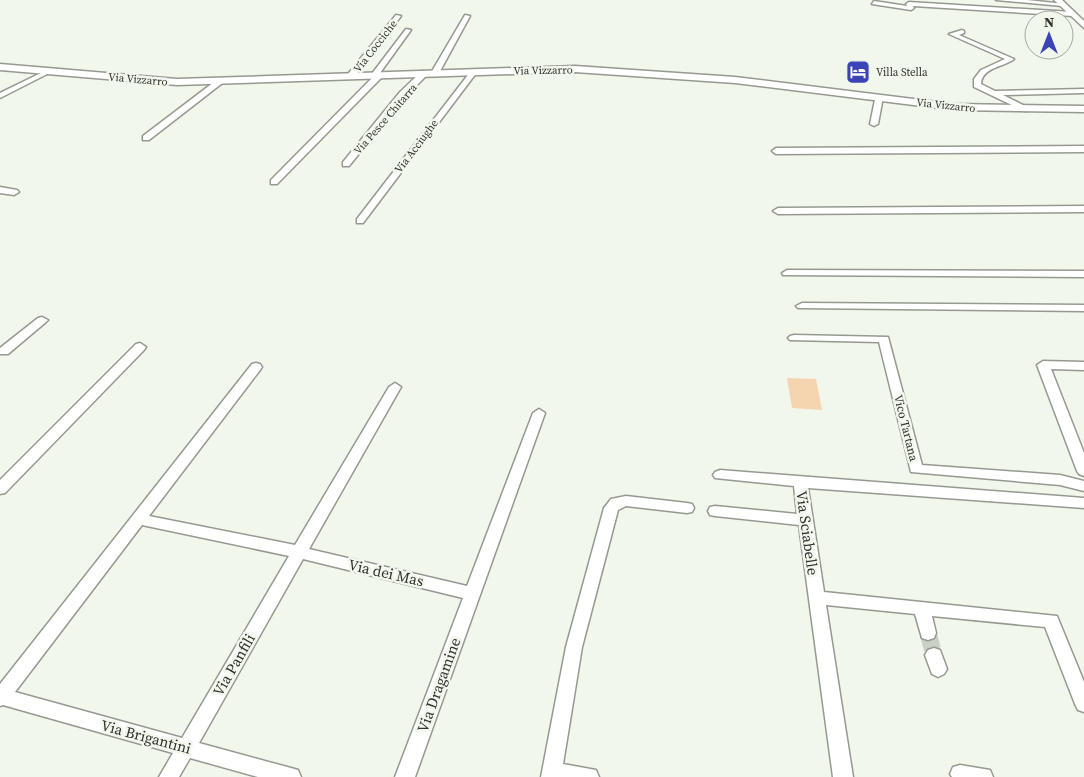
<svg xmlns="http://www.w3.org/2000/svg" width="1084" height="777" font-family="'Source Serif 4',serif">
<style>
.green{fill:#f5d4b0}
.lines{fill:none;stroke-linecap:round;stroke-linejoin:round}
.minor-tunnel{stroke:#cbd0c6;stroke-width:17;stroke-dasharray:17 9;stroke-linecap:butt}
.minor-casing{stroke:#959990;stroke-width:3}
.tertiary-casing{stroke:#959990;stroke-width:3}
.minor{fill:#fff;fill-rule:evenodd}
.tertiary{fill:#fff;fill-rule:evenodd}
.labels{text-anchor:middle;stroke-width:5;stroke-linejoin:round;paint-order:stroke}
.far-street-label{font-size:11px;fill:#30322e;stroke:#f2f7ec}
.far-poi-label{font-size:11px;fill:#30322e;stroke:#f2f7ec;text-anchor:start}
.street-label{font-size:12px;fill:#30322e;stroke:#f2f7ec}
.near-street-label{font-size:15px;fill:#30322e;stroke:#f2f7ec}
</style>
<rect width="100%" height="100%" fill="#f2f7ec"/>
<path class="green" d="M787,378L816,379L822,410L792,408Z"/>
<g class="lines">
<path class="minor-tunnel" d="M928,633L934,655"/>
<g class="minor-casing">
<g id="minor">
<path d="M996,0H1027L1065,4L1062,6Z"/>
<path d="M874,1L907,6L906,4L909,2L1073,12L1076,14L1073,16L913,6L914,8L911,10L872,4Z"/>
<path d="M396,15L401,16L354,78H348V74Z"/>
<path d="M465,15L470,16L439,73L432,75L431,73Z"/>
<path d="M406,29L411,30L380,73L383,75L382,77L277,184H271V180L373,77L371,75Z"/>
<path d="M962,30L964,31V33L959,35L1014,59C1004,67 982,67 981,84L995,91L1084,89V93L1003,95L1027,107V111H1024L974,87V79L981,70L1005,59L949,34Z"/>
<path d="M47,70L53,71L0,98V93Z"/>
<path d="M422,71L429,73L406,96L349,166H343V162L400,92Z"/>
<path d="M471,71L477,72L363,223H357V219Z"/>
<path d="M218,79L225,81L149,140H143V136Z"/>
<path d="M876,95L883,97L878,124L874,126L870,124Z"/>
<path d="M1084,146V152L776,154L772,151L776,148Z"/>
<path d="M0,187L17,190L19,192L14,195L0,193Z"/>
<path d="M1084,206V212L778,214L773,211L778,208Z"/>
<path d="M787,270L1084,271V277L783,275L782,273Z"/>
<path d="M802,303L1084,305V311L798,308L796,306Z"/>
<path d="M42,317L48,320L46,322L8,354H0V348L38,318Z"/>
<path d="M794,335L888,337L922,465L1060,475L1084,481V491L1060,485L911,472L879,342L790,340L788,338L790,336Z"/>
<path d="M140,343L146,347L144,350L5,493L0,494V480L136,344Z"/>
<path d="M1043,361L1084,362V370L1051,369L1084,453V476L1079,474L1077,471L1037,365Z"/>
<path d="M256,363L260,364L262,367L260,370L149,516L295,545L389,387L395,383L401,387L309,549L467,586L533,413L539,409L545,413L415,777H395L463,598L303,559L199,743L291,768L298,770L301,777H258L190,758L179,777H159L173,753L3,705L0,706V684L252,364ZM142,525L289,556L182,738L15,692Z"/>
<path d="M720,470L1084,498V508L808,488L824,592L1057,616L1084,682V712L1078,710L1075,704L1045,627L932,616L936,633L934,638L928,640L922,638L915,614L826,605L853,777H833L799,525L715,516L710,515L708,511L710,507L715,506L797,514L794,486L715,478L713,475L715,472Z"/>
<path d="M626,496L687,503L692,504L694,508L692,512L687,513L626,506L618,510L582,647L563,764L596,770L599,777H541L566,647L604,508L611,499Z"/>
<path d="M934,648L940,650L947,669L944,674L938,677L932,674L925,655L928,650Z"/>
<path d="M960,765L990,770L993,777H952L950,774L953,767Z"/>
</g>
</g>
<g class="tertiary-casing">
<g id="tertiary">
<path d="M1054,0H1062L1084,21V28Z"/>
<path d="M0,64L177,79L575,66L735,77L954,104L1084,106V112L954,110L735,83L575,72L177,85L0,70Z"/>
</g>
</g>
<use href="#minor" class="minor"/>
<use href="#tertiary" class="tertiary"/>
</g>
<defs>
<g id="hotel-square" transform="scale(1.25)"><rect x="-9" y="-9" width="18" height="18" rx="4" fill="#3b43b7" stroke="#f2f7ec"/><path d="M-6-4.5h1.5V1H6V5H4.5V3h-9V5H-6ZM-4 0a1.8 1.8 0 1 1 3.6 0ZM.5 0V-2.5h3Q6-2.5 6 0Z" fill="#fff"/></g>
</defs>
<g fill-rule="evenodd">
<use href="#hotel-square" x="858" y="72"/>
</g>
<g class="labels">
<g class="far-street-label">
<text transform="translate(375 46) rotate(-52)" y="4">Via Cocciche</text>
<text transform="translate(543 70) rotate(-1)" y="4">Via Vizzarro</text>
<text transform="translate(138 79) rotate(5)" y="4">Via Vizzarro</text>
<text transform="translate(946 105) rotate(6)" y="4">Via Vizzarro</text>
<text transform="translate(385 119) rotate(-49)" y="4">Via Pesce Chitarra</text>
<text transform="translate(416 146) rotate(-53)" y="4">Via Acciughe</text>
</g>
<g class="far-poi-label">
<text x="876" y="76">Villa Stella</text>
</g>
<g class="street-label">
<text transform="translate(906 428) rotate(76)" y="4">Vico Tartana</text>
</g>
<g class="near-street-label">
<text transform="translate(807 533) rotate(82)" y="5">Via Sciabelle</text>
<text transform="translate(386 573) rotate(13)" y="5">Via dei Mas</text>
<text transform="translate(234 665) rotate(-60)" y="5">Via Panfili</text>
<text transform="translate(439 685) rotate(-70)" y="5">Via Dragamine</text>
<text transform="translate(146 737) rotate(15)" y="5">Via Brigantini</text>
</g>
</g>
<g transform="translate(1049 35)"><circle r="24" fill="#f2f7ec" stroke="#a4a8a0"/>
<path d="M0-4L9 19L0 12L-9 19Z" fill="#3b43b7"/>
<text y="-8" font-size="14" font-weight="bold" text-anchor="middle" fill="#30322e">N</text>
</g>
</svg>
